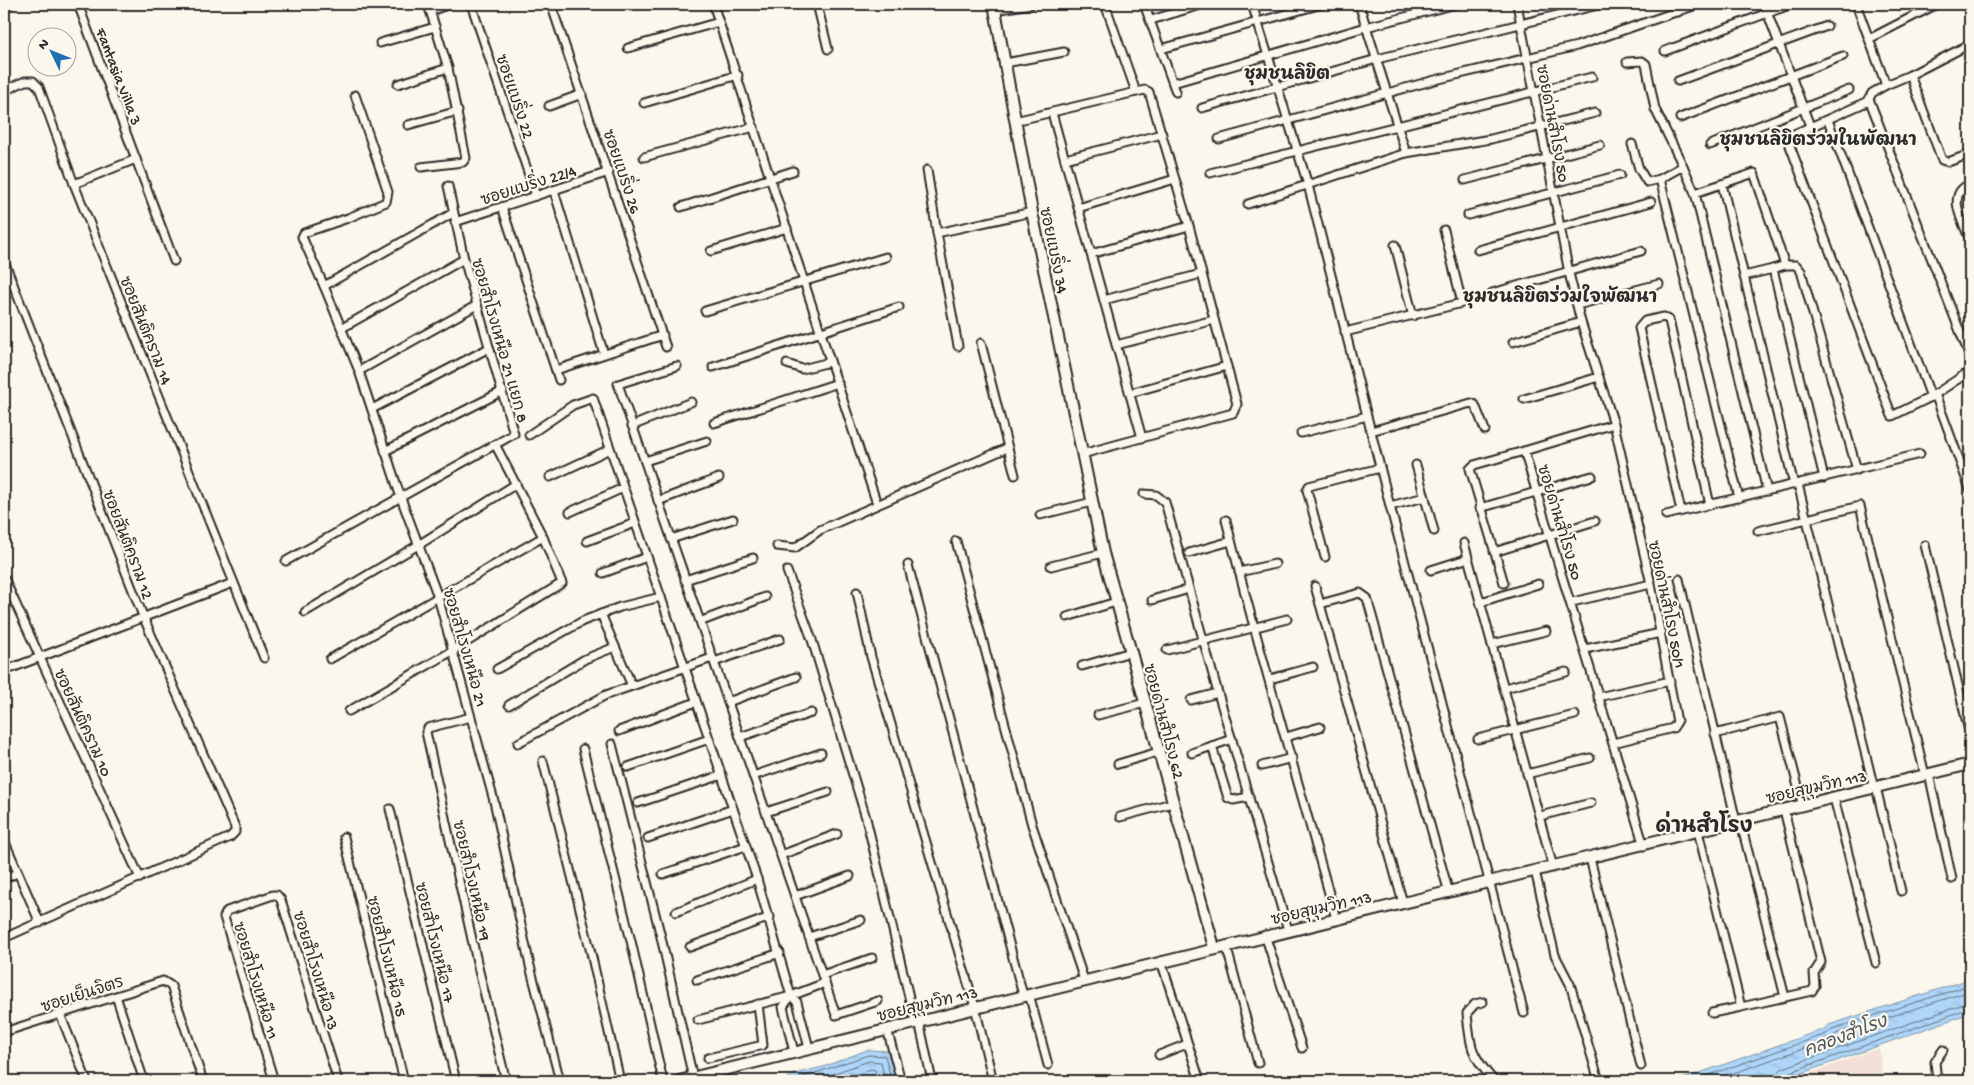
<svg xmlns="http://www.w3.org/2000/svg" width="1974" height="1085" font-family="'Gochi Hand','Playpen Sans Thai',sans-serif">
<style>
.built{fill:#f3dfd5}
.water{fill:url(#water-ripples);stroke:#7a92a7}
.lines{fill:none;stroke-linecap:round;stroke-linejoin:round}
.shore{stroke:#606f7d;stroke-width:1}
.street-casing{stroke:#2b2b2b;stroke-width:11}
.secondary-casing{stroke:#2b2b2b;stroke-width:14}
.street{stroke:#fbf7ec;stroke-width:7}
.secondary{stroke:#fbf7ec;stroke-width:10}
.labels{text-anchor:middle;stroke-width:4.5;stroke-linejoin:round;paint-order:stroke}
.street-label{font-size:16px;fill:#2b2b2b;stroke:#fbf7ec}
.neighbourhood-label{font-size:18px;font-weight:bold;fill:#2b2b2b;stroke:#fbf7ec}
.water-label{font-size:18px;font-style:italic;fill:#4c565e;stroke:#fbf7ec}
.district-label{font-size:21px;font-weight:bold;fill:#2b2b2b;stroke:#fbf7ec}
</style>
<defs>
<pattern id="water-ripples" width="26" height="14" patternUnits="userSpaceOnUse" patternTransform="scale(1.25)"><rect width="26" height="14" fill="#afd6f9"/><path d="M2 4q2-2 4 0t4 0M15 11q2-2 4 0t4 0" fill="none" stroke="#97b8d6"/></pattern>
</defs>
<rect width="100%" height="100%" fill="#fbf7ec"/>
<filter id="ink" filterUnits="userSpaceOnUse"><feTurbulence type="fractalNoise" baseFrequency=".02" numOctaves="2"/><feDisplacementMap in="SourceGraphic" scale="10" xChannelSelector="R" yChannelSelector="G"/><feConvolveMatrix kernelMatrix="1 2 1 2 8 2 1 2 1" color-interpolation-filters="sRGB"/></filter>
<g filter="url(#ink)">
<path class="built" d="M1879,1048L1883,1081H1797V1078Z"/>
<g class="water">
<path d="M1970,979V1013L1780,1081H1677L1824,1029L1829,1025Z"/>
<path d="M867,1050L889,1051L897,1081H784L794,1074L823,1067Z"/>
</g>
<g class="lines">
<g class="shore">
<path d="M792,1081L868,1055L885,1056L892,1081"/>
<path d="M812,1081L869,1061L881,1062L885,1081"/>
<path d="M837,1081L871,1069L875,1070L878,1081"/>
<path d="M1692,1081L1826,1034L1832,1029L1970,985"/>
<path d="M1711,1081L1828,1040L1836,1034L1970,991"/>
<path d="M1775,1081L1777,1073L1783,1068L1970,1002"/>
<path d="M1781,1081L1785,1074L1970,1008"/>
</g>
<g class="street-casing">
<g id="street">
<path d="M78,4L174,261"/>
<path d="M471,4L536,196"/>
<path d="M551,4L666,347"/>
<path d="M713,4L877,504"/>
<path d="M817,4L828,49"/>
<path d="M1105,4L1136,92"/>
<path d="M1144,4L1176,92"/>
<path d="M1252,4L1308,185L1390,506L1524,1013"/>
<path d="M1359,4L1406,153"/>
<path d="M1517,4L1569,273L1581,322L1614,424L1524,451L1644,846"/>
<path d="M1673,4L1678,12"/>
<path d="M1764,4L1810,126"/>
<path d="M1856,4L1886,85"/>
<path d="M4,6L9,4"/>
<path d="M367,6L374,4"/>
<path d="M995,10L1031,4"/>
<path d="M430,11L450,4"/>
<path d="M1151,20L1204,4"/>
<path d="M1869,39L1937,4"/>
<path d="M380,43L435,27"/>
<path d="M1970,44L1910,75L1886,85L1872,93L1869,99L1970,357"/>
<path d="M628,48L719,22"/>
<path d="M1161,49L1322,4"/>
<path d="M1665,51L1792,4"/>
<path d="M1627,62L1642,61L1646,64L1655,109L1683,166"/>
<path d="M1005,63L1064,52"/>
<path d="M1910,75L1942,160L1948,162L1970,154"/>
<path d="M1678,81L1827,26"/>
<path d="M1173,83L1366,27L1456,4"/>
<path d="M398,84L448,68"/>
<path d="M4,91L25,81H33L39,87L74,184L264,658"/>
<path d="M355,95L388,192L386,202L348,218L304,233L302,237L324,286L359,371L401,498L438,597L494,801L530,966L560,1081"/>
<path d="M1869,101L1794,134L1789,143L1892,416L1931,397L1970,371"/>
<path d="M644,103L738,75"/>
<path d="M549,106L582,94"/>
<path d="M1202,108L1377,59L1602,4"/>
<path d="M1052,113L1142,438"/>
<path d="M1680,118L1843,56"/>
<path d="M1828,120L1931,397"/>
<path d="M1015,121L1136,92L1145,90L1149,92L1189,226L1237,404L1233,413L1082,454"/>
<path d="M408,125L458,111"/>
<path d="M1219,139L1435,80L1577,46L1699,4"/>
<path d="M1632,144L1639,169L1647,182L1660,179L1683,166L1695,193L1767,491"/>
<path d="M1710,145L1849,90"/>
<path d="M644,157L754,127"/>
<path d="M1065,159L1162,134"/>
<path d="M421,167L463,162L466,158L448,68L428,4"/>
<path d="M927,170L937,233"/>
<path d="M1210,173L1592,77"/>
<path d="M1660,179L1739,498"/>
<path d="M1465,180L1600,145"/>
<path d="M74,184L136,159"/>
<path d="M1722,184L1794,485"/>
<path d="M1970,184C1945,194 1963,222 1970,240"/>
<path d="M554,191L604,354"/>
<path d="M1695,193L1754,173L1785,265"/>
<path d="M1248,204L1406,153L1491,139L1595,113"/>
<path d="M502,207L559,380"/>
<path d="M681,207L793,171"/>
<path d="M1078,208L1175,179"/>
<path d="M1468,215L1620,175"/>
<path d="M455,222L609,172"/>
<path d="M1395,245L1413,316"/>
<path d="M1478,250L1651,202"/>
<path d="M711,251L787,228"/>
<path d="M1091,254L1189,226"/>
<path d="M4,261L143,616L235,827V832L230,837L4,938"/>
<path d="M1744,276L1773,269"/>
<path d="M324,286L453,213"/>
<path d="M1492,293L1641,251"/>
<path d="M1104,300L1201,274"/>
<path d="M1577,305L1659,284"/>
<path d="M705,311L886,257"/>
<path d="M342,328L464,259"/>
<path d="M1345,332L1462,303L1444,230"/>
<path d="M1513,342L1581,322"/>
<path d="M981,343L1015,475"/>
<path d="M1116,345L1214,320"/>
<path d="M958,346L937,233L1032,212"/>
<path d="M787,364L802,369L830,362"/>
<path d="M677,366L618,384L836,1015L878,1001"/>
<path d="M713,367L899,307"/>
<path d="M556,370L663,335"/>
<path d="M359,371L477,305"/>
<path d="M1130,393L1227,366"/>
<path d="M1935,394L1970,489"/>
<path d="M1524,399L1599,377"/>
<path d="M372,409L489,348"/>
<path d="M714,423L838,383"/>
<path d="M632,426L691,402"/>
<path d="M1371,431L1471,403L1475,405L1485,430"/>
<path d="M1301,433L1367,416"/>
<path d="M529,435L573,405L593,398L757,879"/>
<path d="M385,451L503,391"/>
<path d="M645,461L707,441"/>
<path d="M1416,465L1434,531"/>
<path d="M550,477L610,449"/>
<path d="M1824,478L1773,269L1785,265H1796L1801,271L1857,470"/>
<path d="M1798,484L1874,788"/>
<path d="M1144,494L1156,495L1165,502L1218,693L1288,930"/>
<path d="M658,501L719,478"/>
<path d="M1390,506L1425,497"/>
<path d="M1480,508L1592,476"/>
<path d="M1681,511L1639,328L1645,321L1664,317L1669,320L1710,505"/>
<path d="M570,512L623,488"/>
<path d="M1040,515L1092,502"/>
<path d="M1666,515L1920,454"/>
<path d="M1226,520C1259,654 1300,785 1336,919"/>
<path d="M1758,531L1860,506L1925,775"/>
<path d="M671,539L733,519"/>
<path d="M587,541L635,523"/>
<path d="M956,541L1032,825L1084,980"/>
<path d="M1464,543L1553,867"/>
<path d="M1925,545L1970,736"/>
<path d="M777,546L795,548L820,530L1007,448"/>
<path d="M1494,552L1595,521"/>
<path d="M1189,553L1231,541"/>
<path d="M1325,557L1307,490L1309,486L1380,468"/>
<path d="M286,561L514,434L464,259L448,186"/>
<path d="M908,565L1023,995"/>
<path d="M1051,566L1103,553"/>
<path d="M1431,570L1469,558"/>
<path d="M787,571L812,640L866,818L915,1022"/>
<path d="M1239,572L1275,564"/>
<path d="M603,573L647,557"/>
<path d="M4,578L140,878"/>
<path d="M1679,579L1736,821"/>
<path d="M685,580L753,558"/>
<path d="M1504,583L1470,469L1474,465L1524,451"/>
<path d="M1315,586L1403,903"/>
<path d="M857,592L871,657L975,1007L993,1081"/>
<path d="M1152,600L1189,589"/>
<path d="M1481,602L1538,584"/>
<path d="M1572,602L1651,584"/>
<path d="M1320,604L1360,593L1367,598L1449,893"/>
<path d="M305,612L420,544L516,484"/>
<path d="M601,614L632,686"/>
<path d="M1067,617L1116,602"/>
<path d="M702,621L765,597"/>
<path d="M1492,644L1546,631"/>
<path d="M1585,649L1661,633"/>
<path d="M1167,650L1287,619"/>
<path d="M330,659L543,537"/>
<path d="M714,662L780,639"/>
<path d="M1082,666L1131,652"/>
<path d="M497,669L583,621L620,607L661,597"/>
<path d="M4,671L233,583"/>
<path d="M1270,679L1313,667"/>
<path d="M1505,688L1566,672"/>
<path d="M1598,697L1670,681"/>
<path d="M1191,700L1218,693"/>
<path d="M728,702L796,677"/>
<path d="M509,705L585,659L615,647"/>
<path d="M349,711L454,650L562,583L543,537L496,446"/>
<path d="M1098,715L1145,703"/>
<path d="M471,717L428,728L426,732L479,971L506,1081"/>
<path d="M619,731L696,702"/>
<path d="M1715,734L1780,717L1803,806"/>
<path d="M740,737L811,713"/>
<path d="M1286,737L1320,727"/>
<path d="M1478,739L1575,715"/>
<path d="M518,743L606,695L712,658"/>
<path d="M1613,743L1673,728L1677,722L1651,584L1614,424"/>
<path d="M612,744L661,937L693,1078"/>
<path d="M1212,746L1228,798L1233,800L1249,797"/>
<path d="M583,749L631,941L663,1081"/>
<path d="M1192,753L1232,739"/>
<path d="M543,761L591,953L620,1081"/>
<path d="M1118,764L1158,752"/>
<path d="M1262,766L1292,758"/>
<path d="M628,767L709,739"/>
<path d="M1527,774L1590,758"/>
<path d="M1929,774L1952,879"/>
<path d="M753,776L821,753"/>
<path d="M1876,787L1901,891"/>
<path d="M1834,798L1876,963"/>
<path d="M638,803L722,775"/>
<path d="M390,809L456,1081"/>
<path d="M766,812L828,792"/>
<path d="M1540,816L1591,803"/>
<path d="M1120,817L1172,803"/>
<path d="M1740,820L1785,997"/>
<path d="M1698,831L1741,1007L1712,1013"/>
<path d="M344,837L404,1081"/>
<path d="M648,838L733,809"/>
<path d="M4,840L40,923"/>
<path d="M781,855L837,834"/>
<path d="M1590,858L1641,1066"/>
<path d="M1535,871L1555,955L1570,984L1599,1081"/>
<path d="M663,874L746,846"/>
<path d="M4,878L18,873"/>
<path d="M795,896L850,876"/>
<path d="M676,912L757,879L791,996L797,1002L809,1048"/>
<path d="M1265,935L1302,1048"/>
<path d="M809,937L861,920"/>
<path d="M1226,945L1258,1063"/>
<path d="M690,947L770,917"/>
<path d="M1161,961L1200,1081"/>
<path d="M822,975L872,958"/>
<path d="M697,980L780,953"/>
<path d="M1029,994L1048,1065"/>
<path d="M116,996L144,1081"/>
<path d="M791,996L783,1007L794,1052"/>
<path d="M1483,1002L1475,1004L1467,1013C1470,1047 1471,1055 1494,1081"/>
<path d="M1741,1007L1812,991L1815,986L1814,973L1821,962L1784,810"/>
<path d="M60,1014L87,1081"/>
<path d="M698,1020L791,996L825,983"/>
<path d="M919,1021L932,1081"/>
<path d="M887,1029L901,1081"/>
<path d="M4,1032L163,981L171,986L203,1081"/>
<path d="M1159,1055L1187,1044"/>
<path d="M708,1058L763,1045L758,1004"/>
<path d="M274,1081L224,917L227,911L273,895H277L281,900L338,1081"/>
<path d="M1937,1081L1935,1062L1943,1050"/>
</g>
</g>
<g class="secondary-casing">
<g id="secondary">
<path d="M994,4L1032,212L1103,553L1214,947"/>
<path d="M679,1081C1108,972 1540,871 1970,764"/>
</g>
</g>
<use href="#street" class="street"/>
<use href="#secondary" class="secondary"/>
</g>
</g>
<g class="labels">
<g class="street-label">
<text transform="translate(120 76) rotate(69)" y="6">Fantasia Villa 3</text>
<text transform="translate(516 96) rotate(71)" y="6">ซอยแบริ่ง 22</text>
<text transform="translate(1554 123) rotate(79)" y="6">ซอยด่านสำโรง 50</text>
<text transform="translate(623 171) rotate(71)" y="6">ซอยแบริ่ง 26</text>
<text transform="translate(528 184) rotate(-18)" y="6">ซอยแบริ่ง 22/4</text>
<text transform="translate(1055 250) rotate(78)" y="6">ซอยแบริ่ง 34</text>
<text transform="translate(147 330) rotate(68)" y="6">ซอยสันติคราม 14</text>
<text transform="translate(501 340) rotate(74)" y="6">ซอยสำโรงเหนือ 21 แยก 8</text>
<text transform="translate(1561 522) rotate(73)" y="6">ซอยด่านสำโรง 50</text>
<text transform="translate(129 544) rotate(69)" y="6">ซอยสันติคราม 12</text>
<text transform="translate(1668 604) rotate(78)" y="6">ซอยด่านสำโรง 50/1</text>
<text transform="translate(466 647) rotate(74)" y="6">ซอยสำโรงเหนือ 21</text>
<text transform="translate(1165 721) rotate(75)" y="6">ซอยด่านสำโรง 62</text>
<text transform="translate(84 722) rotate(65)" y="6">ซอยสันติคราม 10</text>
<text transform="translate(1816 786) rotate(-13)" y="6">ซอยสุขุมวิท 113</text>
<text transform="translate(473 880) rotate(77)" y="6">ซอยสำโรงเหนือ 19</text>
<text transform="translate(1321 907) rotate(-13)" y="6">ซอยสุขุมวิท 113</text>
<text transform="translate(436 942) rotate(76)" y="6">ซอยสำโรงเหนือ 17</text>
<text transform="translate(388 956) rotate(76)" y="6">ซอยสำโรงเหนือ 15</text>
<text transform="translate(317 970) rotate(73)" y="6">ซอยสำโรงเหนือ 13</text>
<text transform="translate(257 980) rotate(73)" y="6">ซอยสำโรงเหนือ 11</text>
<text transform="translate(82 993) rotate(-18)" y="6">ซอยเย็นจิตร</text>
<text transform="translate(927 1003) rotate(-14)" y="6">ซอยสุขุมวิท 113</text>
</g>
<g class="neighbourhood-label">
<text x="1287" y="79">ชุมชนลิขิต</text>
<text x="1818" y="145">ชุมชนลิขิตร่วมในพัฒนา</text>
<text x="1560" y="302">ชุมชนลิขิตร่วมใจพัฒนา</text>
</g>
<g class="water-label">
<text transform="translate(1845 1035) rotate(-21)" y="6">คลองสำโรง</text>
</g>
<g class="district-label">
<text x="1704" y="832">ด่านสำโรง</text>
</g>
</g>
<rect width="1974" height="1085" fill="none" stroke="#fbf7ec" stroke-width="20"/>
<rect x="10" y="10" width="1954" height="1065" fill="none" stroke="#2b2b2b" stroke-width="2" filter="url(#ink)"/>
<g transform="translate(52 52) rotate(313)"><circle r="24" fill="#fbf7ec" stroke="#a8a59f"/>
<path d="M0-4L9 19L0 12L-9 19Z" fill="#1f6fb2"/>
<text y="-8" font-size="14" font-weight="bold" text-anchor="middle" fill="#2b2b2b">N</text>
</g>
</svg>
